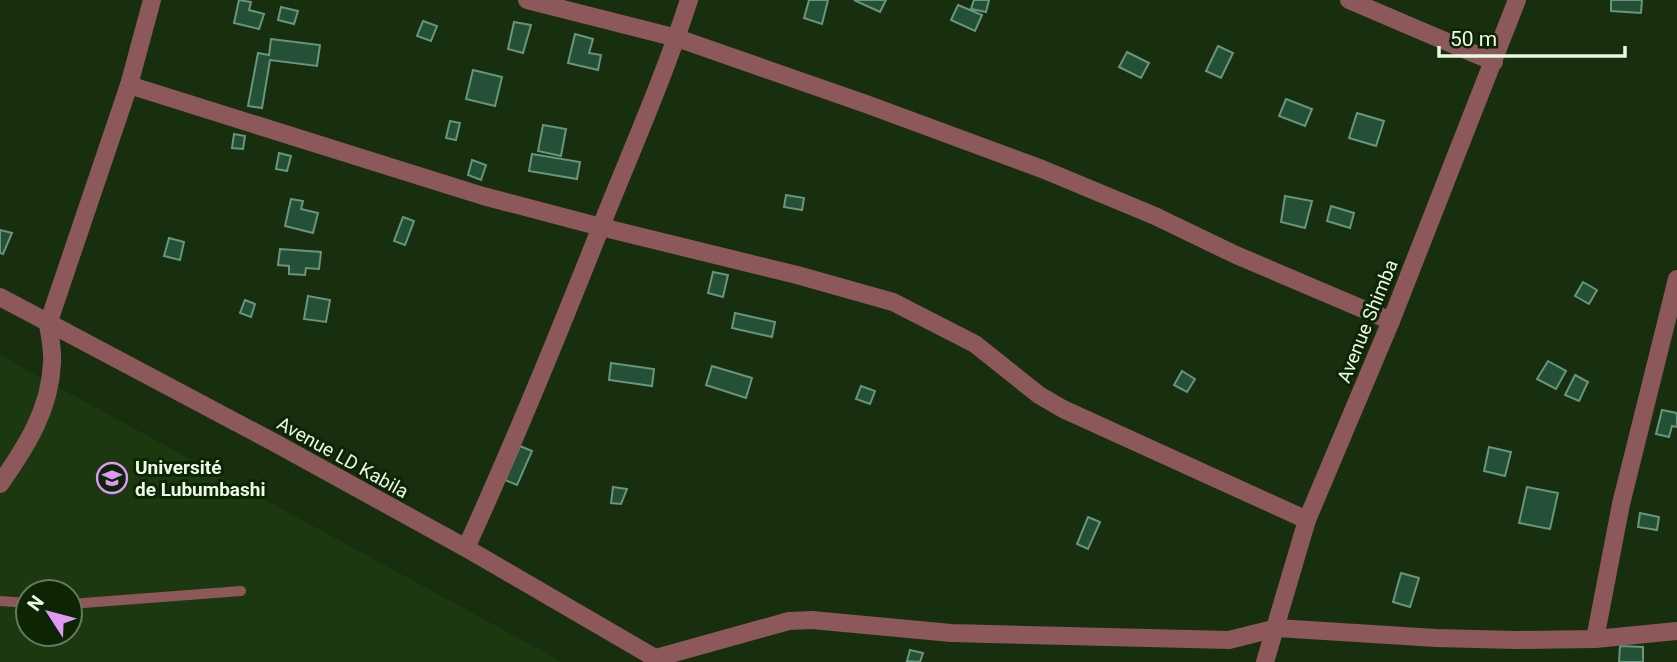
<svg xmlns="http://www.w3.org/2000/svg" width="1677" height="662" font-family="Roboto,sans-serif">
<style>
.built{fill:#1b3810;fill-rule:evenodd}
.building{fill:#245038;stroke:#68957b;stroke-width:2}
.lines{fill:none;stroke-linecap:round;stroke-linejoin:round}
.service{stroke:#8d5859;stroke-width:10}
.minor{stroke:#8d5859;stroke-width:18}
.labels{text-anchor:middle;stroke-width:6;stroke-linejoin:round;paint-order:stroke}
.street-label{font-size:19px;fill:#eaf9e4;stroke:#0d2504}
.poi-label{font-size:19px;font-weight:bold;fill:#eaf9e4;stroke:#0d2504;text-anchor:start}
</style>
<rect width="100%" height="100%" fill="#172f0e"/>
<path class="built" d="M0,355L16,364L562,662H0ZM28,592H70V634H28Z"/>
<g class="building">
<path d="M239,0L251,2L249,10L264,14L259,29L234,23Z"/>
<path d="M809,0H828L822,24L804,18Z"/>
<path d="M854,0H886L880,12Z"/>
<path d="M974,0H989L986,12L971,9Z"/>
<path d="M1611,0H1642L1641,13L1611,11Z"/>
<path d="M958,5L982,15L975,31L951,20Z"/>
<path d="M281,7L298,11L294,24L278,20Z"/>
<path d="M423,21L437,26L431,41L417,36Z"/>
<path d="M514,22L531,25L523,53L508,49Z"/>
<path d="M575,34L593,39L589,53L601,55L598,70L568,63Z"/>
<path d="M271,39L320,45L317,66L270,60L262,108L248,106L258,53L269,55Z"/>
<path d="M1218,46L1233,53L1221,78L1206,71Z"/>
<path d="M1127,52L1149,63L1141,78L1119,67Z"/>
<path d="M473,70L502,77L495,106L466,99Z"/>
<path d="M1286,99L1312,109L1305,126L1279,116Z"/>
<path d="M1357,113L1384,121L1376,146L1349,138Z"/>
<path d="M450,121L460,123L456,140L446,138Z"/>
<path d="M543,125L566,129L561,156L538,151Z"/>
<path d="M234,134L245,136L243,149L232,148Z"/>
<path d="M279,153L291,156L287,171L276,169Z"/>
<path d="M532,154L580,162L577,179L529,171Z"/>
<path d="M472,160L486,165L481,180L468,175Z"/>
<path d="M786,195L804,198L802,210L784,207Z"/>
<path d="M1285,196L1312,201L1305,228L1281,222Z"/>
<path d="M291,199L303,201L301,209L318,213L313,233L285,226Z"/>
<path d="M1331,206L1354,213L1350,228L1327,221Z"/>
<path d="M403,217L414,221L405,245L394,241Z"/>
<path d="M0,230L12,233L3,254L0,253Z"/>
<path d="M169,238L184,242L180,260L164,256Z"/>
<path d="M280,249L321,252L319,269L306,268L305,275L289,274V266L278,265Z"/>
<path d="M713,272L728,275L723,297L708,293Z"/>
<path d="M1583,282L1597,290L1589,304L1575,296Z"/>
<path d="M308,296L330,300L326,322L304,319Z"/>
<path d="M245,300L255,304L251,317L240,313Z"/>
<path d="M735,313L775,322L772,337L732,328Z"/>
<path d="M1548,361L1566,371L1556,389L1537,379Z"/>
<path d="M611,363L654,369L652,386L609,380Z"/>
<path d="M712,366L752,378L746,398L706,385Z"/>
<path d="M1182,371L1195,379L1187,392L1174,385Z"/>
<path d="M1575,375L1588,382L1579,401L1565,395Z"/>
<path d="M861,386L875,391L870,404L856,399Z"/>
<path d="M1662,410L1677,413V427L1672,426L1669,437L1656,434Z"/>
<path d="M520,446L532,451L517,485L505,480Z"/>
<path d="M1489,447L1511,452L1505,476L1484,471Z"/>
<path d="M613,487L627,489L621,504L611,503Z"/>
<path d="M1527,487L1558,493L1550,529L1519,523Z"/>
<path d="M1640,513L1659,517L1657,530L1638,527Z"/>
<path d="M1088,517L1100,522L1088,549L1077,544Z"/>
<path d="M1401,573L1419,578L1410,607L1393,602Z"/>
<path d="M1620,646L1643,647V662H1619Z"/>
<path d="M910,650L923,653L920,662L907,661Z"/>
</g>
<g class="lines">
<g class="service">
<path d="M0,601L28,603"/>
<path d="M70,604L241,591"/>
</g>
<g class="minor">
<path d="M527,0L677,38L866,104L1042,169L1155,216L1236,255L1391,321"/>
<path d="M1349,0L1494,62"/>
<path d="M129,85L483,196L601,227L797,275L893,302L975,344L1039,395L1063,409L1307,520"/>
<path d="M0,297L277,444L466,548L662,662"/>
<path d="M0,484C26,447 50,410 52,363C53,350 50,337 48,324L129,85L152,0"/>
<path d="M466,548C517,437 563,323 608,209C636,140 666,71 689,0"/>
<path d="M1595,639L1621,504L1677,279"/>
<path d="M656,658L789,621L812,620L951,633L1229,640L1277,628L1436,638L1516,640L1595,639L1677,631"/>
<path d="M1265,662L1307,520L1391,321L1517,0"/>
</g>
</g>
<defs>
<g id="university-ring" transform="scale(1.575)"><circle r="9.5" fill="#0d2504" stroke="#dd99f3" stroke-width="1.5"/><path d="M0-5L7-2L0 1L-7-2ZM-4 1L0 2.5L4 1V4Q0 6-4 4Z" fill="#dd99f3"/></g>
</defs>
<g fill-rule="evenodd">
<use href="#university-ring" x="112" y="478"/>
</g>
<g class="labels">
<g class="street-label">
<text transform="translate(1367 321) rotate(-68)" y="7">Avenue Shimba</text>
<text transform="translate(343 457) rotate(29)" y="7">Avenue LD Kabila</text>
</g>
<g class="poi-label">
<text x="135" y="474">Université<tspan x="135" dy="22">de Lubumbashi</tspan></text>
</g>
</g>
<g transform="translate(49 613) rotate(306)"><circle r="33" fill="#0d2504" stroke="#657a5e" stroke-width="2"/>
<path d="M0-5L12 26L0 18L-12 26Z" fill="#dd99f3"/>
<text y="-10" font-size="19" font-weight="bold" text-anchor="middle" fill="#eaf9e4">N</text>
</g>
<path d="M1439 46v10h186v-10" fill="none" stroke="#eaf9e4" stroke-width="3.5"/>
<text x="1450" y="46" font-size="21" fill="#eaf9e4" stroke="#0d2504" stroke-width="5" paint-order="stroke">50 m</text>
</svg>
